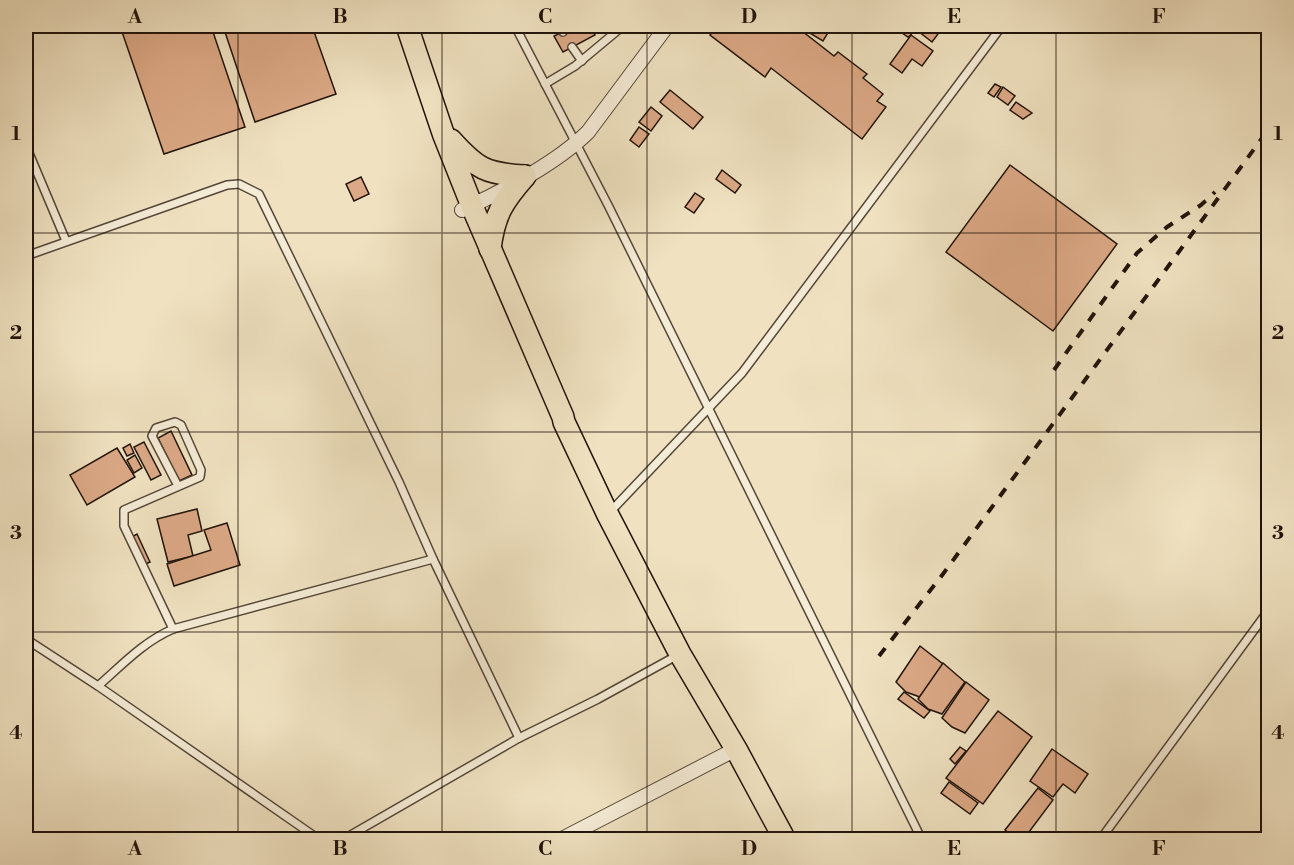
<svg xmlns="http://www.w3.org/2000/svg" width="1294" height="865" font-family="'Libre Bodoni',serif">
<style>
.building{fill:#dca986;stroke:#20130a;stroke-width:1.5}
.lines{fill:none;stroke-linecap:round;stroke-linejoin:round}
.lane-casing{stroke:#544738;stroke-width:10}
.street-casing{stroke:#544738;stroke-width:16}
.primary-casing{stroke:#20130a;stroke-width:24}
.lane{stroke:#f5ecd7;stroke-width:7}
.street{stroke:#f5ecd7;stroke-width:14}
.primary{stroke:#f0e2c1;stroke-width:21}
.rail{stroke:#20130a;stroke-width:4;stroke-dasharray:10 10;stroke-linecap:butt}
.grid{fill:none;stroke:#20130a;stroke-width:1.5;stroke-opacity:0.55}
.neatline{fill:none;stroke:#20130a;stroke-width:2}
.grid-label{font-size:20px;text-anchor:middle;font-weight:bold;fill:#20130a}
</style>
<rect width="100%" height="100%" fill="#f0e2c1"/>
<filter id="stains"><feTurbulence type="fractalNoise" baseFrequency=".00333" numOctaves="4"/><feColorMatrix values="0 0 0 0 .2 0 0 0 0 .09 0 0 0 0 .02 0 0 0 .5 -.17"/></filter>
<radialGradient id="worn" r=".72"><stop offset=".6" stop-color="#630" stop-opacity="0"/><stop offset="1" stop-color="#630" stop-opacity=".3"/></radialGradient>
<g class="building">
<path d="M120,26H211L245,127L164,154Z"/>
<path d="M223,26H312L336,94L255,122Z"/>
<path d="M575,26H590L595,35L563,52L554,36Z"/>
<path d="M714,26H788L796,32L798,28L834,56L838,52L867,74L863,78L883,94L877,101L886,107L862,139L771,68L765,77L710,35L716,27Z"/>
<path d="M812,26H832L823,41L808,32Z"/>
<path d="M892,26H944L932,42L914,28L911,35L908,37Z"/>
<path d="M911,35L933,51L922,66L912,59L902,73L890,64Z"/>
<path d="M995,84L1001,87L994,97L988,93Z"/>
<path d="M1003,87L1015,96L1008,105L997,97Z"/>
<path d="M670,90L703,117L693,129L660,102Z"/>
<path d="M1016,102L1032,113L1023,119L1010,110Z"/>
<path d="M651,107L662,116L651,131L639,122Z"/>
<path d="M639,127L649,134L639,147L630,140Z"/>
<path d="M1010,165L1117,244L1053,331L946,252Z"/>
<path d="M722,170L741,185L735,193L716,179Z"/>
<path d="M361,177L369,194L354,201L346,184Z"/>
<path d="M695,193L704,199L694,213L685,207Z"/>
<path d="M171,431L192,475L179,481L158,438Z"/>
<path d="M144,442L161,475L151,480L134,447Z"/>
<path d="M130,444L134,453L127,456L123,448Z"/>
<path d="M117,448L135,477L87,505L70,475Z"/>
<path d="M135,455L142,468L134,473L127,460Z"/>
<path d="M197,509L202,531L188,535L193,556L168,562L157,519Z"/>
<path d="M227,523L240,565L174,586L167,564L211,550L204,530Z"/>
<path d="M137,534L150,562L143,565L130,538Z"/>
<path d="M920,646L943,664L920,697L906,692L896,682Z"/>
<path d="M943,663L965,682L942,714L928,709L918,699Z"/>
<path d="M966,682L989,700L965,733L952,727L942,718Z"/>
<path d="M904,692L930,711L924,718L898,699Z"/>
<path d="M998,711L1032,737L983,804L946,778Z"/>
<path d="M960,747L966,751L955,764L950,759Z"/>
<path d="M1052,749L1088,774L1075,793L1063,784L1053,797L1030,781Z"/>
<path d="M949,782L978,803L970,814L941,793Z"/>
<path d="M1038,788L1053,800L1023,840H1017L1005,830Z"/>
</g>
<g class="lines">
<g class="lane-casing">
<g id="lane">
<path d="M515,26L608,205L922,840"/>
<path d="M558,26L563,32"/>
<path d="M572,47L582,61"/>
<path d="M545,84L575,66L623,26"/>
<path d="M26,146L66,241"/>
<path d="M26,256L227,185L239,184L259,194L399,482L433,559L519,738"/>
<path d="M611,511L742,373L1002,26"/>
<path d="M173,629L124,526V510L200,477L201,470L181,425L175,422L156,428L152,436L178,486"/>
<path d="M26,639L98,686L320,840"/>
<path d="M98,686C122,665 143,642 173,629L433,559"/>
<path d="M342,840L519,738L598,699L678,655"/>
<path d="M1100,840L1268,611"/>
</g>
</g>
<g class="street-casing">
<g id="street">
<path d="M462,210C502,192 558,162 588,132L667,26"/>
<path d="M560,840L736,749"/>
</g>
</g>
<g class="primary-casing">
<g id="primary">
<path d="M407,26L443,133L472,206L563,417L564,422L608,515L680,654L736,749L785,840"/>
<path d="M451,140C477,169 486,174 525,176"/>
<path d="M490,249C494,215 503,201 525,176"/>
</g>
</g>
<use href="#lane" class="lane"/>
<use href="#street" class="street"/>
<use href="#primary" class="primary"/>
<g class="rail">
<path d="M1054,370L1137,253L1167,227L1201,205L1215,192"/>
<path d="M879,656L943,574L1268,130"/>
</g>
</g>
<path class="grid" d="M238,26V840M442,26V840M647,26V840M852,26V840M1056,26V840M26,233H1268M26,432H1268M26,632H1268"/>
<rect width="1294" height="865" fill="none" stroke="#f0e2c1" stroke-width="66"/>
<rect x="33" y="33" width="1228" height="799" class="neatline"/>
<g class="grid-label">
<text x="135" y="23">A</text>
<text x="340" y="23">B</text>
<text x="545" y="23">C</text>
<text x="749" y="23">D</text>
<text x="954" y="23">E</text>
<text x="1159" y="23">F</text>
<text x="16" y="140">1</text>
<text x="1278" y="140">1</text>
<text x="16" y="339">2</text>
<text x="1278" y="339">2</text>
<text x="16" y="539">3</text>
<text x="1278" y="539">3</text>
<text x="16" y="739">4</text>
<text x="1278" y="739">4</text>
<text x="135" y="855">A</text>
<text x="340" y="855">B</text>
<text x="545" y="855">C</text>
<text x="749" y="855">D</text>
<text x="954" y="855">E</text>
<text x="1159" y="855">F</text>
</g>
<rect width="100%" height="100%" filter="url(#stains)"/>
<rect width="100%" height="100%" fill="url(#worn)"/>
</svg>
